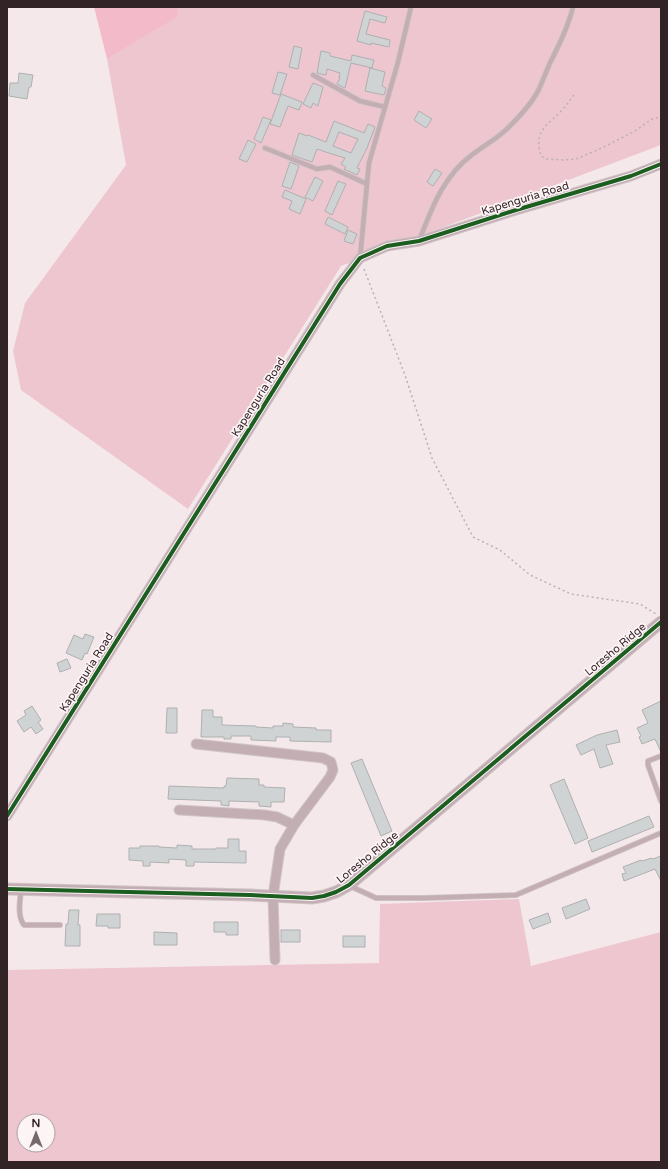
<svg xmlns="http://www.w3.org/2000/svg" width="668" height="1169" font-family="'Varela Round',sans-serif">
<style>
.green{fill:#eec6cf;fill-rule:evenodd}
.forest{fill:#f3bbca}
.building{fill:#d0d3d3;stroke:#aeb0b1;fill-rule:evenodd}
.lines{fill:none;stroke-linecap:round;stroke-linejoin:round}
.service-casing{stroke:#d1c5c8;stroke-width:6}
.minor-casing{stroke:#d1c5c8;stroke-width:11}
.tertiary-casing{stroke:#d1c5c8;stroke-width:13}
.path{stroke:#beafb2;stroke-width:1.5;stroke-dasharray:2 3;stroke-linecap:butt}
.service{stroke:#c3aeb4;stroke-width:4.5}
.minor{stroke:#c3aeb4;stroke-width:9}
.tertiary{stroke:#c3aeb4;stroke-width:11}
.cycleway-casing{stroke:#fdf4f6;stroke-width:6}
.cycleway{stroke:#1b5e20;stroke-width:4}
.labels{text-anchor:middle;stroke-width:3.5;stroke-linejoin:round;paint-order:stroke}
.street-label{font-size:11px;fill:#322327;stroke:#fdf4f6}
</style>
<rect width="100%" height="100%" fill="#f5e8ea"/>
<g class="green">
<path d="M178,7H661V145L341,266L188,509L21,390L13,351L25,303L126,165L107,59L176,17Z"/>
<path d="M519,899L531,966L661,932V1162H7V970L379,963L380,904ZM24,1121H48V1145H24Z"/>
</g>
<path class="forest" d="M94,7H178L177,17L107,59Z"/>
<g class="building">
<path d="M365,11L387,17L385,23L370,19L366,34L390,40L389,47L371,43V45L357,41Z"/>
<path d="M294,46L302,48L298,69L289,67Z"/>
<path d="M321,51L330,53V56L351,61L352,55L374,60L372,68L351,63L345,88L337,84L340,78H339L340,73L327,69L326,75L317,73Z"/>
<path d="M370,68L385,72L382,86L386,88L384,95L365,91Z"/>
<path d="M278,72L287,74L280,95L272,93Z"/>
<path d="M19,73L33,75L31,87H29L27,99L9,96L10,83H18Z"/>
<path d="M313,83L323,87L318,106L313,103L311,108L303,104Z"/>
<path d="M281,94L302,102L299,110L288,106L280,127L270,124Z"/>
<path d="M419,111L432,119L426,128L414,120Z"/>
<path d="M263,117L271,120L261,143L254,139Z"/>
<path d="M334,121L364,133L368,124L375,127L367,148L357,168L360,169L357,175L344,169L346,167L341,164L345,158L329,153L317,149L312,162L292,155L299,133L307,136L308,135L326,142ZM339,132L358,139L351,153L333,146Z"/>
<path d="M248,140L256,144L247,162L239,159Z"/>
<path d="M290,162L299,166L291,189L282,186Z"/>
<path d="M435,169L442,173L433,186L427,182Z"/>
<path d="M315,177L323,181L313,201L305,197Z"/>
<path d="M338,181L346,184L332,215L325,211Z"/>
<path d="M285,190L306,199L300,214L289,209L292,201L282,197Z"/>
<path d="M328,217L348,227L345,234L325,224Z"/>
<path d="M348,230L357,234L353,244L344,241Z"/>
<path d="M85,634L94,637L87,654L85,653L82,660L66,653L74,635L83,639Z"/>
<path d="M67,659L71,668L60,672L57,663Z"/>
<path d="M661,701V752L655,739L642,744L639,737L641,736L637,728L648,723L642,710Z"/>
<path d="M32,706L41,720L38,722L43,729L36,734L31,727L24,732L17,721L26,715L24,711Z"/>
<path d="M167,708H177V733H166Z"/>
<path d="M202,710H213V717H222V725L256,726V727L273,728V726H283V723L293,724V727L316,728V730H331V742L290,741V737H276V741L251,740V736H231V739H224V737H201Z"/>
<path d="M617,730L620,742L606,745L613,764L600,768L594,749L581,755L576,745L597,735Z"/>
<path d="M362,759L392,831L381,836L351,763Z"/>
<path d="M227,778L259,779V785H264V787L285,788L284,802H271V807L259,806V802L229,801V806L221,805V801L168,799L169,786L224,788V786H226Z"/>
<path d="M564,779L588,838L575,844L550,785Z"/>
<path d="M649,816L654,827L592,852L588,841Z"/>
<path d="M228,839H239V851H246V863L194,862V866H186V860L169,859V863L150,862V866H143V861L129,860V848H140V846H159V847L177,848V845L192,846V849H216V848H228Z"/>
<path d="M661,856V881L655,869L624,881L622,874L626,873L623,867L641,860L642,861L652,858L653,859Z"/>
<path d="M586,899L590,909L566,919L562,908Z"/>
<path d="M69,910H79L78,925H80V946H65L66,924H68Z"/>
<path d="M548,913L551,922L533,929L529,920Z"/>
<path d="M97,914H120V928H108V926H96Z"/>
<path d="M214,922H238V935H226V932H214Z"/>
<rect x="281" y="930" width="19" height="12"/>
<path d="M154,932L177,933V945H154Z"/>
<rect x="343" y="936" width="22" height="11"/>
</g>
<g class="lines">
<g class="service-casing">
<g id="service">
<path d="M313,75L360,101L385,107"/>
<path d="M265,148L317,169L330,167L367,184"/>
<path d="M419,241C432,208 443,176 473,154C485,145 498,138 509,127C520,116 533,102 539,89C543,80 546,72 550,63C559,45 568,27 573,7"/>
<path d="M360,258L369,163L398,62L411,7"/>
<path d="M661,756L648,761V765L661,801"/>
<path d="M350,886L376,898H425L516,895L661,833"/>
<path d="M21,890C20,901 17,916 24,925H60"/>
</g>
</g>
<g class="minor-casing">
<g id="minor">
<path d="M196,744L323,758L331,762L333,770L330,777L294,825L280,849L273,896L275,960"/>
<path d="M179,810L265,815L277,817L294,825"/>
<path d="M7,816L340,284L360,258L387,246L419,241L516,210L631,176L661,164"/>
</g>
</g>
<g class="tertiary-casing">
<path id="tertiary" d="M7,889L250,895L312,898L324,896L336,892L349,885L661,622"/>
</g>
<g class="path">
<path d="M574,95C570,100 567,105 562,110C552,122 537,128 539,145C539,151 540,155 545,159L564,160L576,159L602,148L635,131L652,119L661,117"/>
<path d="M364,269L405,375L432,458L473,537L500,550L530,575L571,594L640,604L656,614"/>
</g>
<use href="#service" class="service"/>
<use href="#minor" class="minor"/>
<use href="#tertiary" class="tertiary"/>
<g class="cycleway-casing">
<g id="cycleway">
<path d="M7,816L340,284L360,258L387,246L419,241L516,210L631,176L661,164"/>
<path d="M7,889L250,895L312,898L324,896L336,892L349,885L661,622"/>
</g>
</g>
<use href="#cycleway" class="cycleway"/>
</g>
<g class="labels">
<g class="street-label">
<text transform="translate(525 198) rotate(-17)" y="4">Kapenguria Road</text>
<text transform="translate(258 397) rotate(-58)" y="4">Kapenguria Road</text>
<text transform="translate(615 649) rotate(-40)" y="4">Loresho Ridge</text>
<text transform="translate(86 672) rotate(-58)" y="4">Kapenguria Road</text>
<text transform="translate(367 857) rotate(-39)" y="4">Loresho Ridge</text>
</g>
</g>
<rect width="668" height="1169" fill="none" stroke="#322327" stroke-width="16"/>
<g transform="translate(36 1133)"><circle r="19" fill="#fdf4f6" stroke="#aca0a3"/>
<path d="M0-3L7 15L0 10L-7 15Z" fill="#76686b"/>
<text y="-6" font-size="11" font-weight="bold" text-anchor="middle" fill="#322327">N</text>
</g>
</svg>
